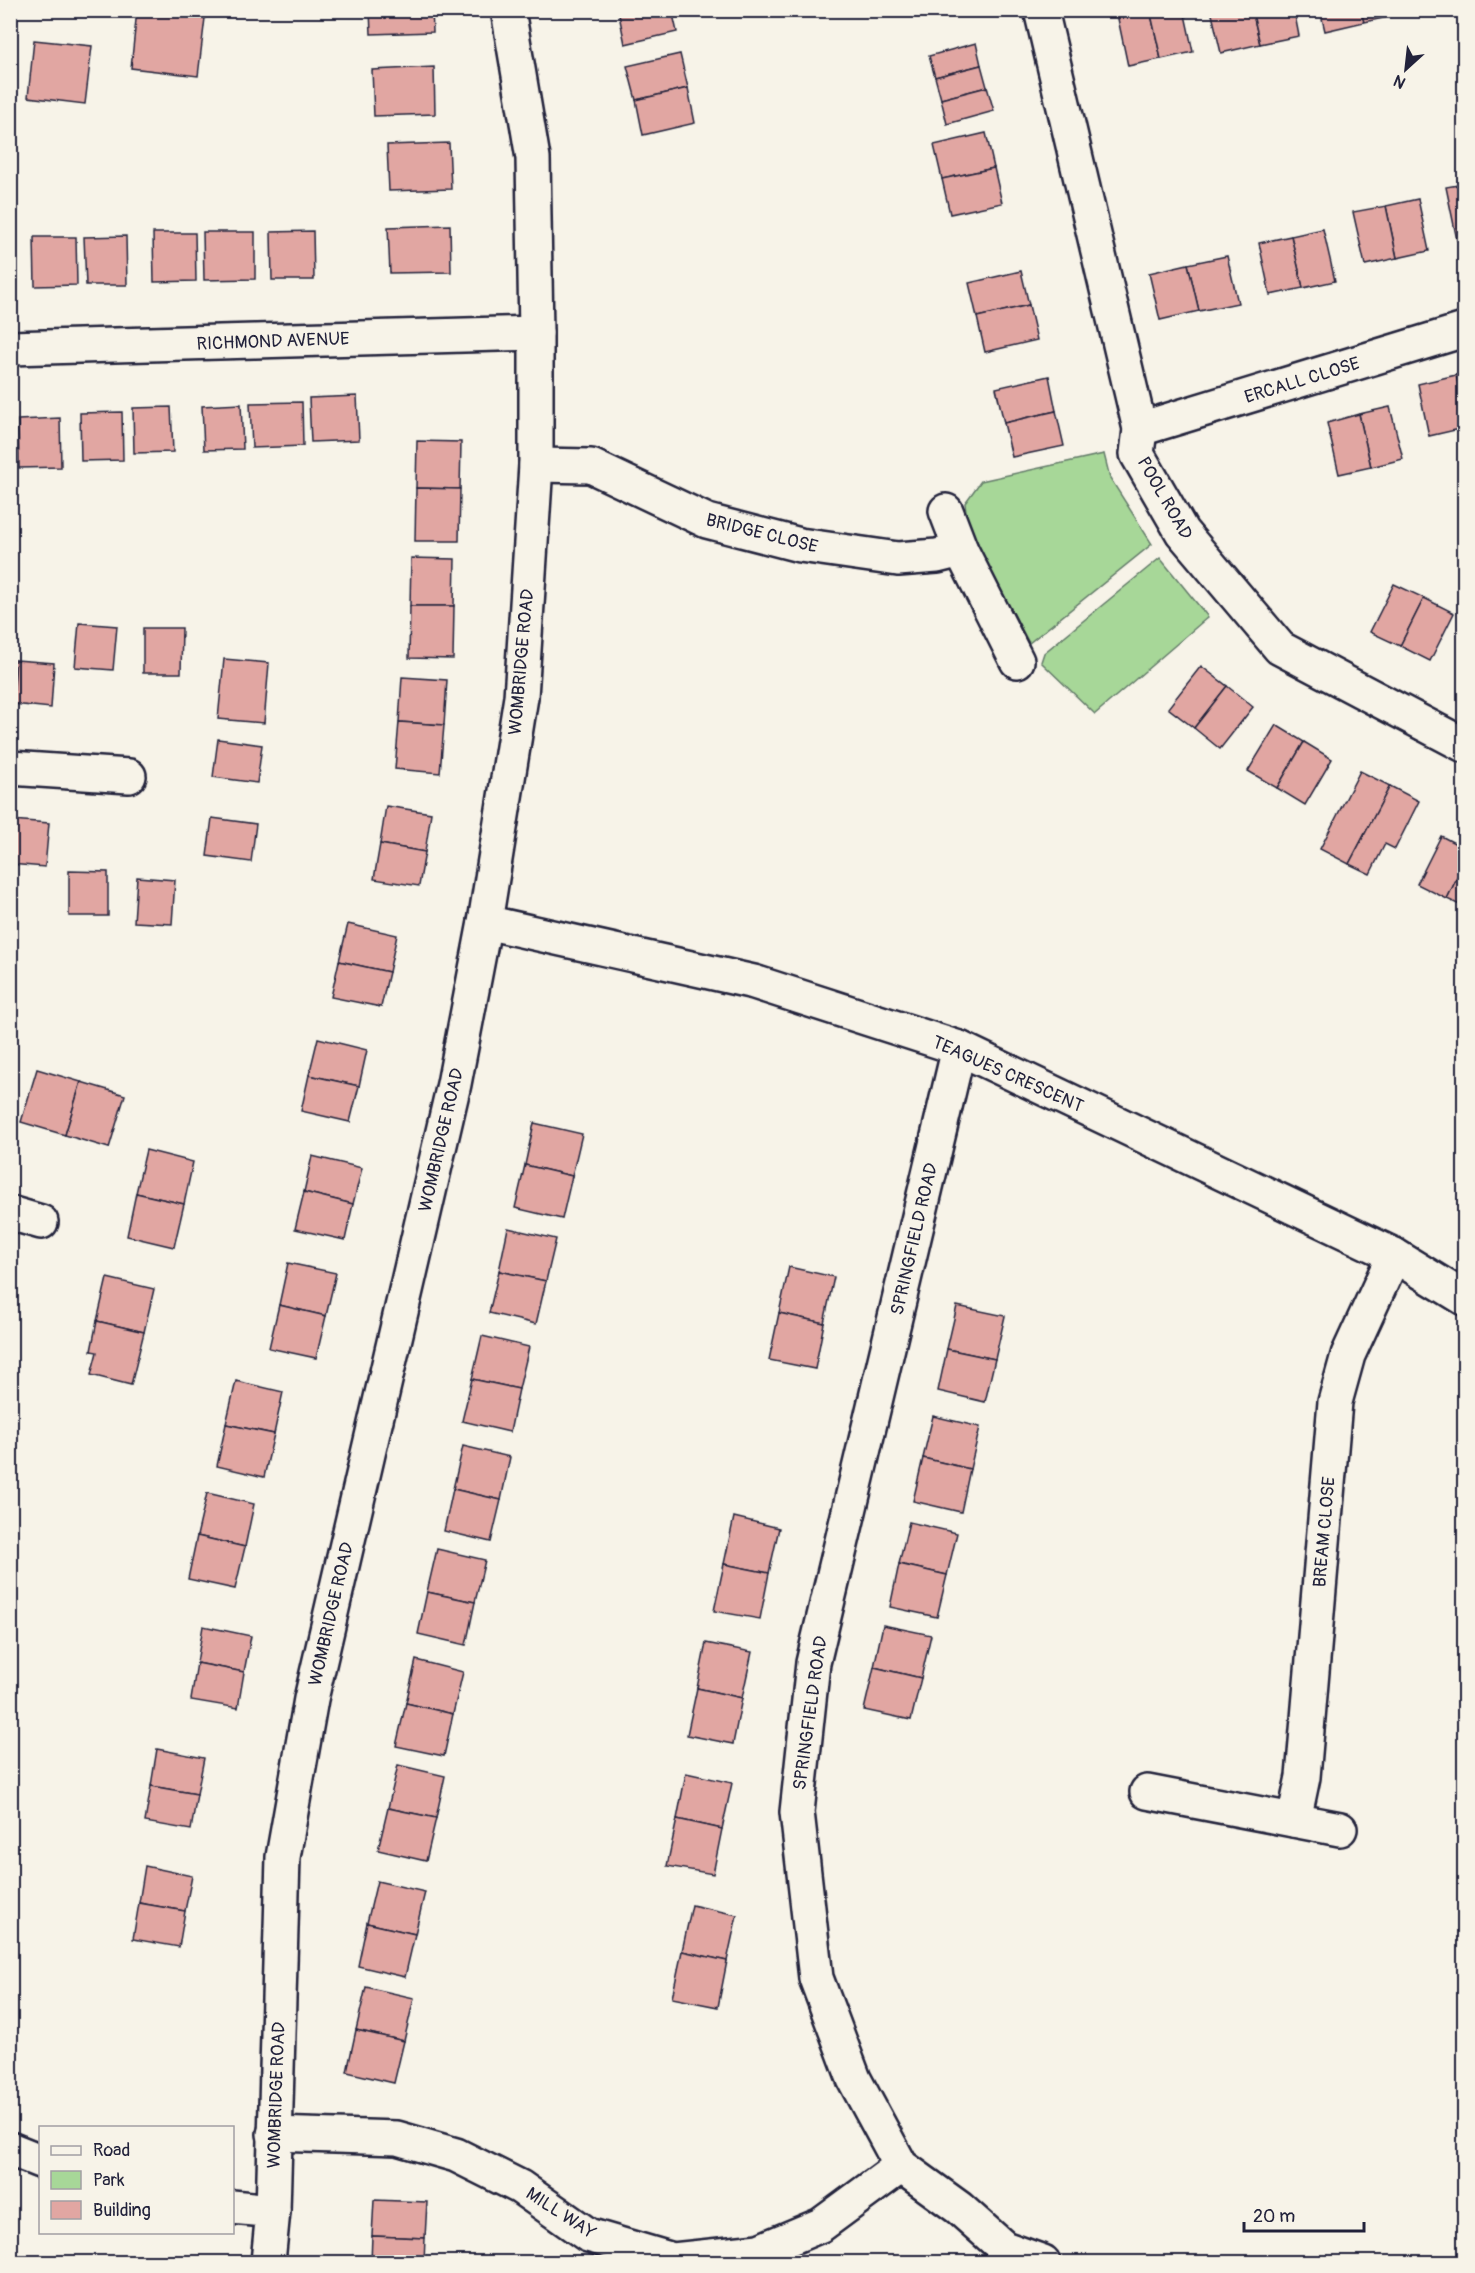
<svg xmlns="http://www.w3.org/2000/svg" width="1475" height="2273" font-family="Pangolin,sans-serif">
<style>
.green{fill:#a7d798;stroke:#647c6a;stroke-width:1.5}
.building{fill:#e1a6a2;stroke:#22223b;stroke-width:1.5}
.lines{fill:none;stroke-linecap:round;stroke-linejoin:round}
.minor-casing{stroke:#22223b;stroke-width:38}
.tertiary-casing{stroke:#22223b;stroke-width:38}
.minor{stroke:#f7f3e8;stroke-width:33}
.tertiary{stroke:#f7f3e8;stroke-width:33}
.labels{text-anchor:middle;stroke-width:5;stroke-linejoin:round;paint-order:stroke}
.street-label{font-size:18px;fill:#22223b;stroke:#f7f3e8}
</style>
<rect width="100%" height="100%" fill="#f7f3e8"/>
<filter id="ink" filterUnits="userSpaceOnUse"><feTurbulence type="fractalNoise" baseFrequency=".0167" numOctaves="2"/><feDisplacementMap in="SourceGraphic" scale="12" xChannelSelector="R" yChannelSelector="G"/><feConvolveMatrix kernelMatrix="1 2 1 2 8 2 1 2 1" color-interpolation-filters="sRGB"/></filter>
<g filter="url(#ink)">
<g class="green">
<path d="M1104,454L1110,478L1152,544L1029,643L968,527L965,503L981,481Z"/>
<path d="M1160,558L1208,617L1095,714L1041,662L1044,653Z"/>
</g>
<g class="building">
<path d="M137,10L205,18L198,76L131,68Z"/>
<path d="M370,10H432L433,32L371,34Z"/>
<path d="M618,10H672L677,32L625,44Z"/>
<path d="M1132,10H1150L1161,59L1128,66L1117,14Z"/>
<path d="M1150,10H1184L1193,52L1161,59Z"/>
<path d="M1211,10H1252L1260,44L1221,53Z"/>
<path d="M1252,10H1294L1299,36L1260,44Z"/>
<path d="M1320,10H1361L1364,22L1325,31Z"/>
<path d="M1361,10H1402L1403,14L1364,22Z"/>
<path d="M34,40L92,46L85,104L28,97Z"/>
<path d="M976,43L981,65L935,77L929,56Z"/>
<path d="M680,54L688,88L636,100L627,66Z"/>
<path d="M981,65L987,87L941,99L935,77Z"/>
<path d="M434,67L435,114L374,116L372,70Z"/>
<path d="M987,87L994,111L947,124L941,99Z"/>
<path d="M688,88L695,123L643,135L636,100Z"/>
<path d="M986,133L994,168L942,179L934,145Z"/>
<path d="M449,143L451,189L389,191L387,145Z"/>
<path d="M994,168L1002,203L950,214L942,179Z"/>
<path d="M1464,184V238L1457,240L1446,187Z"/>
<path d="M1418,199L1429,251L1397,258L1386,206Z"/>
<path d="M1386,206L1397,258L1365,265L1353,212Z"/>
<path d="M450,225L451,272L390,273L388,227Z"/>
<path d="M1323,229L1335,281L1303,288L1291,236Z"/>
<path d="M313,231L314,280H272L271,232Z"/>
<path d="M203,232H255V279L204,280Z"/>
<path d="M153,233H195L196,281L154,282Z"/>
<path d="M126,236L127,285H86L84,237Z"/>
<path d="M1291,236L1303,288L1270,295L1259,243Z"/>
<path d="M34,237H76L77,285L35,286Z"/>
<path d="M1227,256L1238,303L1199,311L1188,264Z"/>
<path d="M1188,264L1199,311L1160,320L1149,273Z"/>
<path d="M1021,271L1029,305L977,317L969,283Z"/>
<path d="M1029,305L1037,340L985,352L977,317Z"/>
<path d="M1464,374V411L1456,375Z"/>
<path d="M1456,375L1464,411V428L1429,436L1418,384Z"/>
<path d="M1049,376L1056,411L1004,423L996,388Z"/>
<path d="M357,396L359,440L311,442L309,398Z"/>
<path d="M302,402L303,446L252,448L250,403Z"/>
<path d="M241,404L243,449L204,450L202,406Z"/>
<path d="M171,407L173,452L134,453L133,408Z"/>
<path d="M1390,407L1403,459L1371,467L1359,414Z"/>
<path d="M1056,411L1064,446L1012,457L1004,423Z"/>
<path d="M122,412L123,460L81,461L80,413Z"/>
<path d="M1359,414L1371,467L1339,474L1327,423Z"/>
<path d="M60,418L61,467L19,468L18,420Z"/>
<path d="M417,441L461,442L460,489L416,488Z"/>
<path d="M416,488L460,489L459,541H415Z"/>
<path d="M411,558L455,559L454,606H410Z"/>
<path d="M1394,584L1424,598L1400,646L1370,632Z"/>
<path d="M1424,598L1454,613L1430,661L1400,646Z"/>
<path d="M410,606H454L453,659L409,658Z"/>
<path d="M79,623L117,626L113,670L75,667Z"/>
<path d="M143,628H182L181,673H143Z"/>
<path d="M224,659L269,663L264,723L218,719Z"/>
<path d="M10,660H16L13,704H10Z"/>
<path d="M16,660L54,663L51,708L13,704Z"/>
<path d="M1201,666L1227,686L1194,728L1168,708Z"/>
<path d="M402,677L447,680L444,725L399,722Z"/>
<path d="M1227,686L1253,707L1220,749L1194,728Z"/>
<path d="M399,722L444,725L440,773L395,769Z"/>
<path d="M1276,725L1304,742L1277,788L1248,771Z"/>
<path d="M218,739L262,745L257,783L213,777Z"/>
<path d="M1304,742L1332,759L1305,805L1277,788Z"/>
<path d="M1360,771L1390,786L1349,864L1320,849Z"/>
<path d="M1390,786L1419,801L1395,849L1385,844L1370,874L1349,864Z"/>
<path d="M386,806L431,813L425,852L380,844Z"/>
<path d="M212,818L256,824L251,862L207,856Z"/>
<path d="M11,820L49,823L45,867L10,864Z"/>
<path d="M1441,836L1464,848V863L1447,899L1417,884Z"/>
<path d="M380,844L425,852L419,886L374,879Z"/>
<path d="M1464,863V907L1447,899Z"/>
<path d="M69,871L108,872V916H69Z"/>
<path d="M137,877L175,880L172,924L134,922Z"/>
<path d="M348,924L397,935L389,972L339,961Z"/>
<path d="M339,961L389,972L381,1007L331,997Z"/>
<path d="M318,1038L367,1050L359,1086L309,1075Z"/>
<path d="M37,1069L81,1082L65,1135L21,1122Z"/>
<path d="M309,1075L359,1086L350,1122L301,1111Z"/>
<path d="M81,1082L125,1095L109,1148L65,1135Z"/>
<path d="M534,1123L582,1134L572,1176L525,1165Z"/>
<path d="M146,1150L193,1162L184,1204L136,1193Z"/>
<path d="M312,1156L362,1168L353,1204L304,1192Z"/>
<path d="M525,1165L572,1176L562,1219L515,1208Z"/>
<path d="M304,1192L353,1204L345,1240L295,1229Z"/>
<path d="M136,1193L184,1204L174,1247L127,1236Z"/>
<path d="M508,1228L556,1239L546,1281L499,1271Z"/>
<path d="M288,1263L336,1273L326,1316L279,1305Z"/>
<path d="M789,1267L834,1277L824,1323L779,1313Z"/>
<path d="M499,1271L546,1281L536,1324L489,1313Z"/>
<path d="M107,1278L154,1289L144,1332L97,1321Z"/>
<path d="M279,1305L326,1316L316,1358L269,1348Z"/>
<path d="M957,1306L1005,1316L995,1359L947,1349Z"/>
<path d="M779,1313L824,1323L815,1369L769,1360Z"/>
<path d="M97,1321L144,1332L131,1385L91,1375L97,1352L91,1351Z"/>
<path d="M482,1336L529,1347L519,1389L472,1379Z"/>
<path d="M947,1349L995,1359L985,1402L938,1391Z"/>
<path d="M472,1379L519,1389L510,1432L462,1421Z"/>
<path d="M236,1381L283,1392L274,1434L226,1424Z"/>
<path d="M933,1416L980,1427L970,1469L923,1458Z"/>
<path d="M226,1424L274,1434L264,1477L217,1466Z"/>
<path d="M463,1446L510,1457L501,1500L453,1489Z"/>
<path d="M923,1458L970,1469L961,1512L913,1501Z"/>
<path d="M453,1489L501,1500L491,1542L444,1531Z"/>
<path d="M207,1493L254,1504L245,1547L197,1536Z"/>
<path d="M734,1517L779,1528L769,1573L724,1564Z"/>
<path d="M909,1522L957,1533L947,1575L899,1564Z"/>
<path d="M197,1536L245,1547L235,1589L188,1579Z"/>
<path d="M437,1549L485,1560L475,1602L427,1592Z"/>
<path d="M724,1564L769,1573L760,1619L714,1611Z"/>
<path d="M899,1564L947,1575L937,1617L890,1607Z"/>
<path d="M427,1592L475,1602L466,1645L418,1634Z"/>
<path d="M883,1625L931,1635L921,1678L874,1667Z"/>
<path d="M203,1626L251,1636L244,1672L197,1663Z"/>
<path d="M706,1643L752,1652L742,1698L697,1688Z"/>
<path d="M416,1660L463,1672L453,1714L406,1703Z"/>
<path d="M197,1663L244,1672L238,1708L191,1700Z"/>
<path d="M874,1667L921,1678L911,1720L864,1710Z"/>
<path d="M697,1688L742,1698L733,1744L687,1735Z"/>
<path d="M406,1703L453,1714L444,1756L396,1746Z"/>
<path d="M157,1749L204,1758L197,1794L151,1786Z"/>
<path d="M398,1765L445,1776L436,1818L388,1808Z"/>
<path d="M686,1773L732,1783L722,1829L677,1819Z"/>
<path d="M151,1786L197,1794L191,1830L145,1822Z"/>
<path d="M388,1808L436,1818L426,1861L378,1850Z"/>
<path d="M677,1819L722,1829L713,1874L667,1866Z"/>
<path d="M145,1866L192,1876L185,1911L139,1903Z"/>
<path d="M377,1881L425,1892L415,1934L367,1923Z"/>
<path d="M139,1903L185,1911L179,1947L133,1939Z"/>
<path d="M692,1905L737,1915L727,1961L682,1951Z"/>
<path d="M367,1923L415,1934L405,1977L358,1966Z"/>
<path d="M682,1951L727,1961L718,2007L672,1998Z"/>
<path d="M366,1987L414,1998L404,2041L356,2030Z"/>
<path d="M356,2030L404,2041L394,2083L347,2072Z"/>
<path d="M374,2200L427,2202L425,2238L372,2236Z"/>
<path d="M372,2236L425,2238L424,2262H371Z"/>
</g>
<g class="lines">
<g class="minor-casing">
<g id="minor">
<path d="M1041,10L1140,429L1137,454L1182,532L1280,648L1464,745"/>
<path d="M10,348L536,333"/>
<path d="M1140,429L1464,330"/>
<path d="M536,465L591,466L707,521L800,545L898,559L937,556L961,550"/>
<path d="M946,511L961,550L1017,661"/>
<path d="M10,768L129,776"/>
<path d="M485,922L754,982L959,1048L1394,1255L1464,1298"/>
<path d="M959,1048L813,1663L797,1812L816,1978L854,2079L901,2166L959,2208L1004,2248L1043,2262"/>
<path d="M10,1213L41,1222"/>
<path d="M1147,1792L1340,1829"/>
<path d="M1294,1820L1303,1777L1335,1402L1348,1355L1394,1255"/>
<path d="M274,2134L397,2138L456,2155L520,2187L588,2235L673,2260L759,2251L821,2225L901,2166"/>
<path d="M10,2149L40,2161"/>
<path d="M232,2207L273,2211"/>
</g>
</g>
<g class="tertiary-casing">
<path id="tertiary" d="M268,2262L273,2211L283,1857L311,1699L454,1084L485,922L521,697L536,465V333L533,158L508,10"/>
</g>
<use href="#minor" class="minor"/>
<use href="#tertiary" class="tertiary"/>
</g>
</g>
<g class="labels">
<g class="street-label">
<text transform="translate(273 341) rotate(-2)" y="6">RICHMOND AVENUE</text>
<text transform="translate(1302 380) rotate(-17)" y="6">ERCALL CLOSE</text>
<text transform="translate(1165 498) rotate(60)" y="6">POOL ROAD</text>
<text transform="translate(762 533) rotate(14)" y="6">BRIDGE CLOSE</text>
<text transform="translate(521 662) rotate(-85)" y="6">WOMBRIDGE ROAD</text>
<text transform="translate(1008 1074) rotate(24)" y="6">TEAGUES CRESCENT</text>
<text transform="translate(441 1140) rotate(-77)" y="6">WOMBRIDGE ROAD</text>
<text transform="translate(914 1239) rotate(-77)" y="6">SPRINGFIELD ROAD</text>
<text transform="translate(1324 1532) rotate(-85)" y="6">BREAM CLOSE</text>
<text transform="translate(331 1614) rotate(-77)" y="6">WOMBRIDGE ROAD</text>
<text transform="translate(810 1713) rotate(-82)" y="6">SPRINGFIELD ROAD</text>
<text transform="translate(276 2095) rotate(-88)" y="6">WOMBRIDGE ROAD</text>
<text transform="translate(561 2213) rotate(33)" y="6">MILL WAY</text>
</g>
</g>
<rect width="1475" height="2273" fill="none" stroke="#f7f3e8" stroke-width="36"/>
<rect x="18" y="18" width="1439" height="2237" fill="none" stroke="#22223b" stroke-width="2" filter="url(#ink)"/>
<rect x="39" y="2126" width="195" height="108" fill="#f7f3e8" stroke="#a29fa3" stroke-width="1.5"/>
<rect x="51" y="2146" width="30" height="9" fill="#f7f3e8" stroke="#a29fa3" stroke-width="1.5"/>
<text x="93" y="2156" font-size="18" fill="#22223b">Road</text>
<rect x="51" y="2171" width="30" height="18" fill="#a7d798" stroke="#a29fa3" stroke-width="1.5"/>
<text x="93" y="2186" font-size="18" fill="#22223b">Park</text>
<rect x="51" y="2201" width="30" height="18" fill="#e1a6a2" stroke="#a29fa3" stroke-width="1.5"/>
<text x="93" y="2216" font-size="18" fill="#22223b">Building</text>
<g transform="translate(1406 69) rotate(207)" stroke="#f7f3e8" stroke-width="4.5" paint-order="stroke">
<path d="M0-4.5L10 22L0 15L-10 22Z" fill="#22223b"/>
<text y="-9" font-size="16" font-weight="bold" text-anchor="middle" fill="#22223b">N</text>
</g>
<path d="M1244 2222v9h120v-9" fill="none" stroke="#22223b" stroke-width="3"/>
<text x="1253" y="2222" font-size="18" fill="#22223b" stroke="#f7f3e8" stroke-width="4.5" paint-order="stroke">20 m</text>
</svg>
